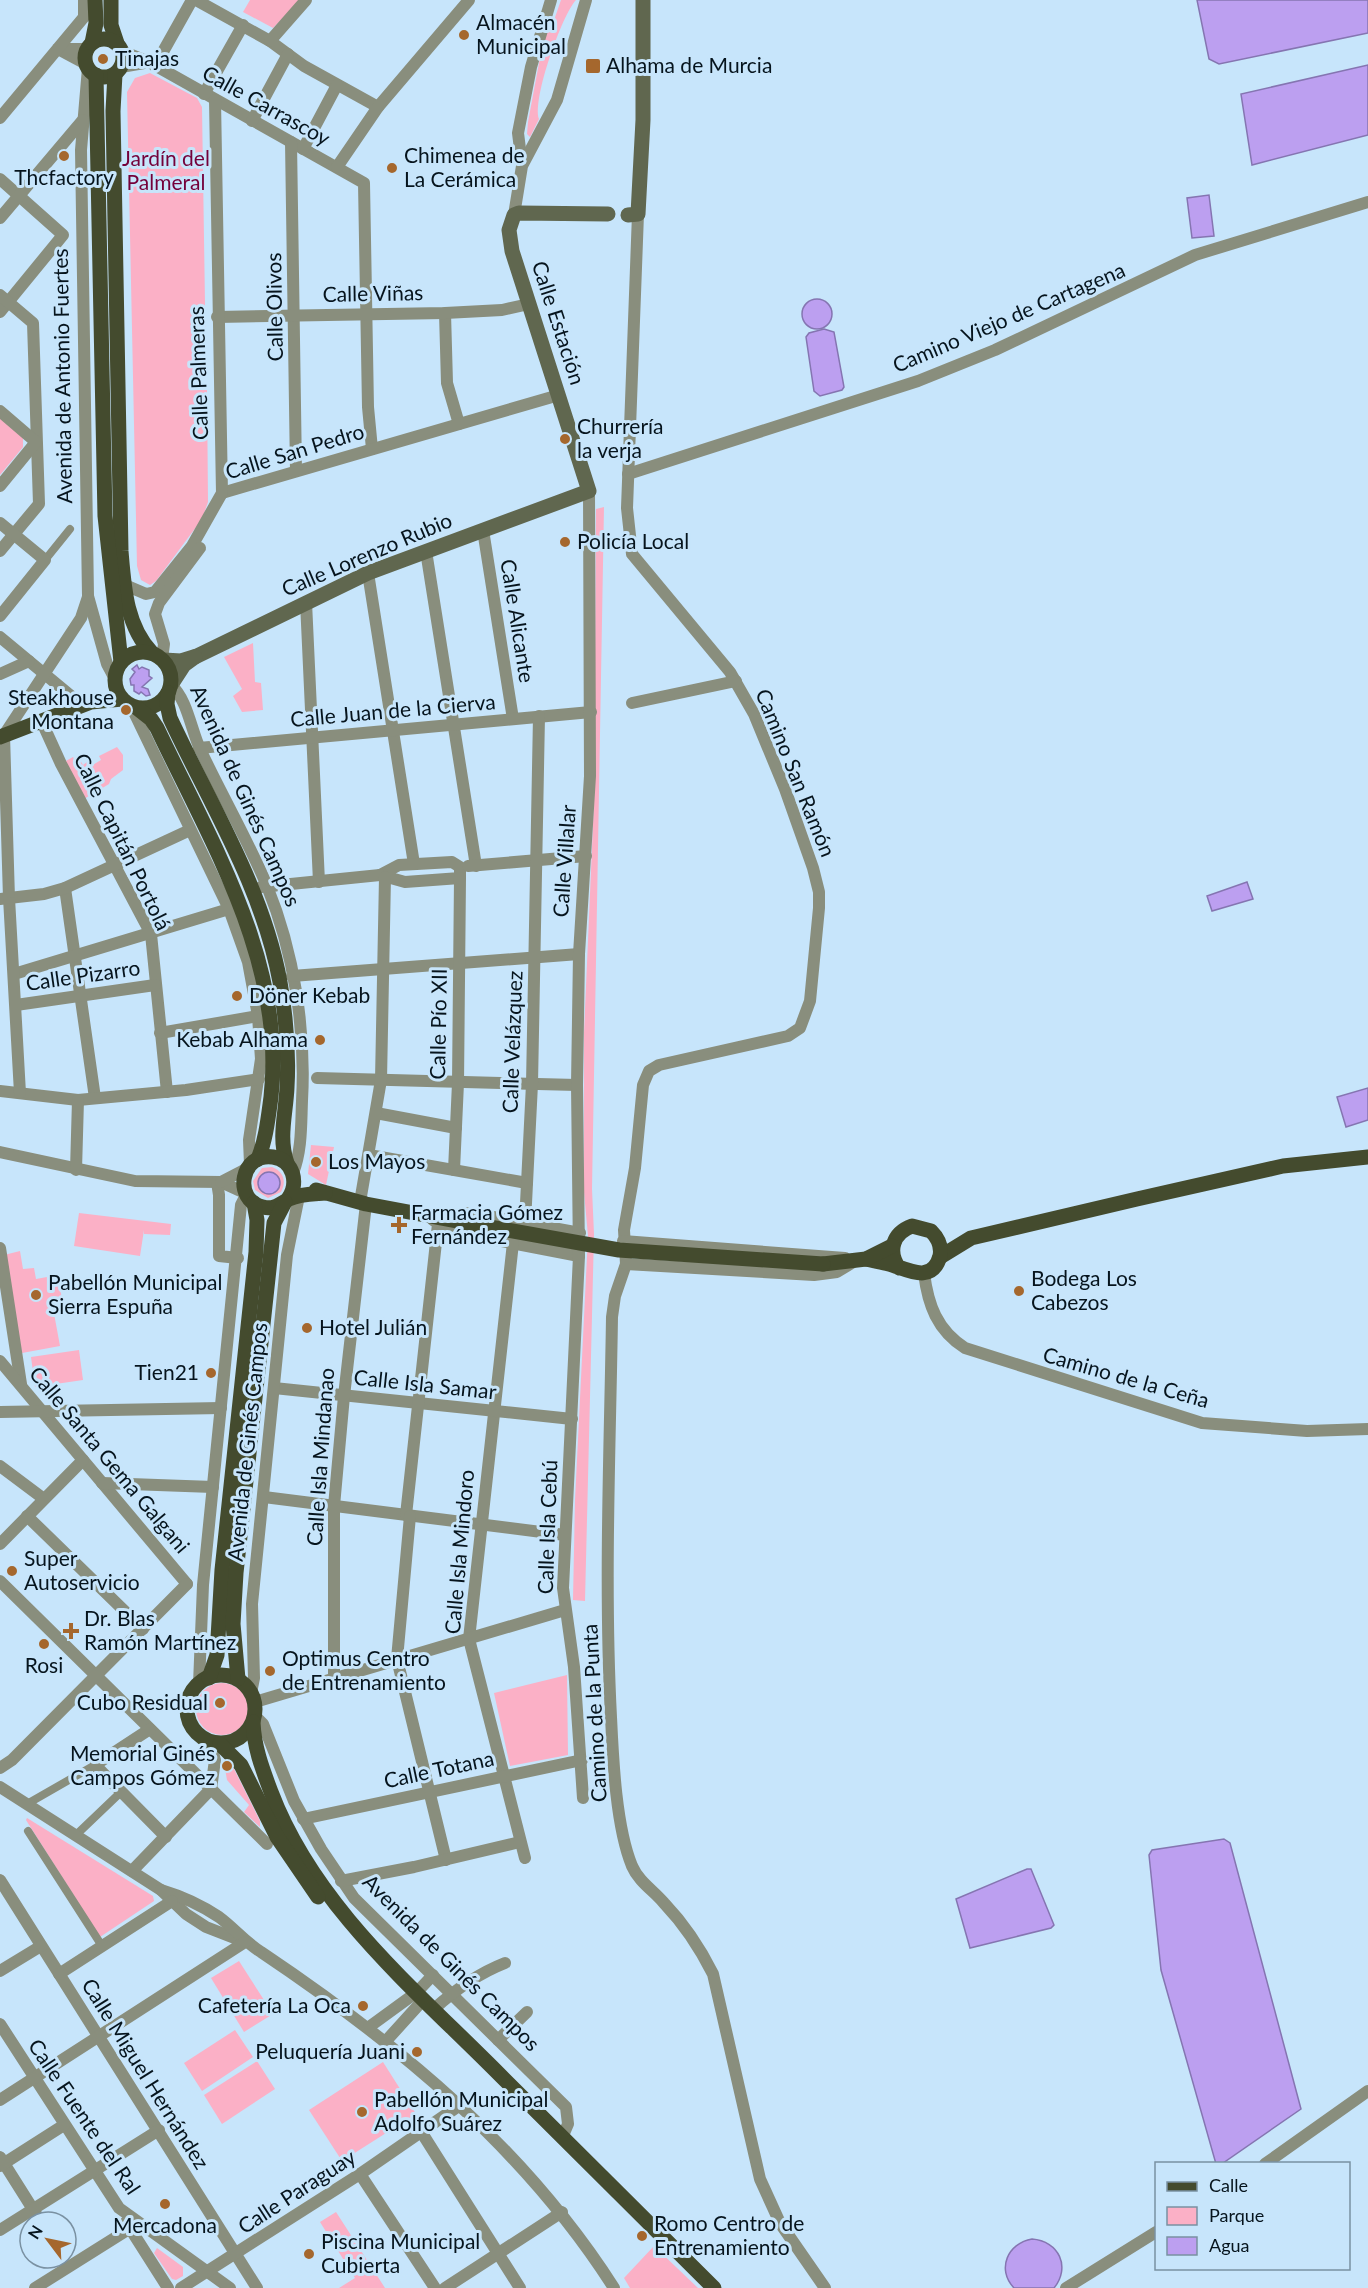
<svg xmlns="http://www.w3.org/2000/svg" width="1368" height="2288" font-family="Lato,sans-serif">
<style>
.green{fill:#fbb0c6}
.water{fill:#bc9ff0;stroke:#8575b1;stroke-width:1.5}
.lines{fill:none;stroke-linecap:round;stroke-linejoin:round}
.pedestrian{stroke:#898e7d;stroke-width:8}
.minor{stroke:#898e7d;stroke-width:12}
.secondary{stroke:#60674f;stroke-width:15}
.primary{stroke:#444b2e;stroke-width:15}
.primary-bridge{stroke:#444b2e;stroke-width:15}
.poi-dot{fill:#a5672d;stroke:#c7e5fb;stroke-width:2}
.labels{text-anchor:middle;stroke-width:6;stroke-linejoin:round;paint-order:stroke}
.poi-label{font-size:21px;fill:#06141d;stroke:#c7e5fb;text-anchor:start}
.street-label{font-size:21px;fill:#06141d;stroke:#c7e5fb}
.park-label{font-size:21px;fill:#74003a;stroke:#c7e5fb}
</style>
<rect width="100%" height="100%" fill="#c7e5fb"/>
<g class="green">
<path d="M250,0H301L273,28L243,12Z"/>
<path d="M561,0H576C562,15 532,99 539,119L530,137L527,134L528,122L545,31L551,29Z"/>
<path d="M150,73L197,98L202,107L206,369H199V390H207L208,502L202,519L156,581L150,585L141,580L137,566L127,92L135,78Z"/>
<path d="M0,418L23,438V447L0,475Z"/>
<path d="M604,507L592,1189L594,1234L585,1601L573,1600L575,1500L588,1236L584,1192V1033L594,801L596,509Z"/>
<path d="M253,643L255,682L261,683L263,710L242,712L233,696L242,689L224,657Z"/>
<path d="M117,747L123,755V770L111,779L109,784L84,799L64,762L73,757L76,762L80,760L83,765L87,762L91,766L101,760L99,756Z"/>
<path d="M311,1145L334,1147L326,1185L308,1174Z"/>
<path d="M272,1167C283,1171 287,1181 281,1192L268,1198L255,1190L253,1181L262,1168Z"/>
<path d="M79,1213L171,1224L170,1235L144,1234V1230L140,1256L74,1246Z"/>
<path d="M20,1251L23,1269L34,1268L36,1279L58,1275L63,1306L53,1308L60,1346L22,1353L4,1255Z"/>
<path d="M79,1350L83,1380L35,1387L31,1357Z"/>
<path d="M567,1675L568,1755L510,1766L494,1693Z"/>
<circle cx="222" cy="1709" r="26"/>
<path d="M228,1761L234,1769L260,1821V1827L244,1812L249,1805L227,1780L224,1763Z"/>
<path d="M27,1818L153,1896L154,1901L100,1937L26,1820Z"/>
<path d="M239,1961L273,2014L244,2032L211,1978Z"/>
<path d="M235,2030L253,2057L202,2091L184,2063Z"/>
<path d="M257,2061L275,2089L222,2124L204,2095Z"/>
<path d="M383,2062L416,2114L342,2161L309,2110Z"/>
<path d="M336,2212L385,2288H339L355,2278L320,2222Z"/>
<path d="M654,2246L698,2288H630L624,2278Z"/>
<path d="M157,2248L183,2267V2276L176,2280L172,2279L154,2253Z"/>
</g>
<g class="water">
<path d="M1197,0H1368V33L1219,64L1209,59Z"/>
<path d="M1368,65V135L1252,165L1241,94Z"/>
<path d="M1209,195L1214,236L1192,238L1187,198Z"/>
<circle cx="817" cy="314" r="15"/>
<path d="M824,329L834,332L844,387L842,390L820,396L814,391L806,337L809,333Z"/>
<path d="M137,665L139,669L142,667L149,670V676L152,678L142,687L148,689L150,695L146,696L141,692L139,694L134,691V685H131L130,679L135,672L132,669Z"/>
<path d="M1247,882L1253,899L1212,911L1207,896Z"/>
<path d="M1368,1088V1120L1346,1127L1337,1097Z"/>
<circle cx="269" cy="1183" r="11"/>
<path d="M1224,1839L1230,1843L1301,2109L1223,2163L1216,2164L1161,1970L1149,1855L1152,1850Z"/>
<path d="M1027,1869H1031L1054,1925L1051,1928L970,1948L956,1899Z"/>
<path d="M1032,2239C1059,2241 1071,2267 1054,2288H1014C996,2269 1008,2243 1032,2239Z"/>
</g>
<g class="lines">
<g class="pedestrian">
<path d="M45,560L70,529"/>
<path d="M27,1804L95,1765"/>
<path d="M28,1831L102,1946"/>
<path d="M76,1835L121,1792"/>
</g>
<g class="minor">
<path d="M196,0L270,41L304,66L378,107"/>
<path d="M270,41L306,0"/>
<path d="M58,49L86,64"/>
<path d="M62,49H87"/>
<path d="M122,51L149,62L364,183L368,407L372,449"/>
<path d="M155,66L192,0"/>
<path d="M121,67L144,63"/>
<path d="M88,68L81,150L88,596L107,664L115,679"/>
<path d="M204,94L243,25"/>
<path d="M0,118L84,17V0"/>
<path d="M252,121L288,54"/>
<path d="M291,142L296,471"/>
<path d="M303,149L337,85"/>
<path d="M522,165L518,133L531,67L551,0"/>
<path d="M337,167L378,107L469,0"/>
<path d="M0,179L63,235L0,312"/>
<path d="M638,214L627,508L632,554L730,672L754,714L785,789L813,868L819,892V908L810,1001L800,1028L788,1036L659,1065L649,1071L643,1085L635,1168L624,1230L626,1264L615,1296L612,1317C610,1450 604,1584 611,1717C613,1760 616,1827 632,1866C639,1882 653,1890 664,1903C684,1924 700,1948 713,1974L760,2179L780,2223L825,2288"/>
<path d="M514,215L522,166L557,100L586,0"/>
<path d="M0,218L83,120"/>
<path d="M0,295L33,323L39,504L0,551"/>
<path d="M445,313L447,383L459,424"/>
<path d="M217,317L445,313L502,310L529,304"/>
<path d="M0,411L36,442L0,486"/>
<path d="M628,474L918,381L995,350L1195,255L1368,202"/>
<path d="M222,493L559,395"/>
<path d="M0,523L45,560L0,616"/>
<path d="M483,530L513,719"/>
<path d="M426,551L476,866"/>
<path d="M368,573L414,864"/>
<path d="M125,585L146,594L155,592L192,546L222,493L215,100"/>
<path d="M306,602L319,882"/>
<path d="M0,637L82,705"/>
<path d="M162,659L164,644L155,614L159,603L200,548"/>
<path d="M0,674L29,661"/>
<path d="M171,685C188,700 191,731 201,751C222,796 248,840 267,886C294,952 306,1030 302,1101C301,1125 302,1150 293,1173"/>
<path d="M632,703L736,681"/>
<path d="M131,706L229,909L248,962L258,1016L261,1059L249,1140L250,1164"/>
<path d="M41,720L61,764L151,934L167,1092"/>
<path d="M199,748L591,712"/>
<path d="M452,862L460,867V878L405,882L380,875L399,865Z"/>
<path d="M468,866L586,856"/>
<path d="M261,887L380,875"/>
<path d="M65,888L95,1098"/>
<path d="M0,899L44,894L65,888L190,830"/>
<path d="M14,974L229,909"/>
<path d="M292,976L579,954"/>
<path d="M16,1005L155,985"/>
<path d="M160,1033L258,1016"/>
<path d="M317,1078L577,1085"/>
<path d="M0,1091L78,1100L186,1090L259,1079"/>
<path d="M20,1093L9,898L4,735L81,618L88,597"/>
<path d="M376,1113L456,1128"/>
<path d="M0,1152L135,1181L221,1182L245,1193"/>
<path d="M369,1155L527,1183"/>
<path d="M76,1170L78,1100"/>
<path d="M454,1170L458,1083L460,878"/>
<path d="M217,1182L219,1195V1256L238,1258"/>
<path d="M221,1182L248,1168"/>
<path d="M360,1202L381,1080L385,877"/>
<path d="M446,1219L458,1214L472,1213L580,1233"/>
<path d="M433,1220L460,1233L579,1256"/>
<path d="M525,1223L532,1084L539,716"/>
<path d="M623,1241L845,1258"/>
<path d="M513,1243L469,1639L525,1858"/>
<path d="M0,1248L21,1384"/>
<path d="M626,1264L814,1275L837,1272L855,1261"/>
<path d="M924,1273C928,1305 937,1330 965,1348L1202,1423L1307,1431L1368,1429"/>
<path d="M0,1361L187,1584"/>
<path d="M274,1388L572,1419"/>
<path d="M0,1412L221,1408"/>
<path d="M0,1466L44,1499"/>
<path d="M102,1483L213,1487"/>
<path d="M264,1497L565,1535"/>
<path d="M406,1515L438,1224"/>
<path d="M27,1516L143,1629"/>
<path d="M410,1516L397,1659L446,1860"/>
<path d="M0,1544L83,1460"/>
<path d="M0,1581L267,1844"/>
<path d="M334,1678V1506L344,1396L366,1204"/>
<path d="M199,1684L203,1585L241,1205L246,1195"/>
<path d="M251,1693L254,1678L252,1604L287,1255L299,1196"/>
<path d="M255,1702L565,1610"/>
<path d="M255,1716L263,1724L294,1801L321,1849L354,1898L566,2107L568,2124L562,2138"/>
<path d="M150,1729L95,1765L166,1837"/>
<path d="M0,1768L12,1760L187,1584"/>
<path d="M0,1787L161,1890L186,1914L206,1927L242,1941"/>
<path d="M583,1798L574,1667L563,1588L579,1256L577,1085L579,954L590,776L589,491"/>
<path d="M303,1819L582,1760"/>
<path d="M132,1871L211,1789L215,1760L210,1742"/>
<path d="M0,1880L257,2288"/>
<path d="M341,1881L414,1867L520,1842"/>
<path d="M161,1890C181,1896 201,1905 219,1917C234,1928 245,1942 261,1952C398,2044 524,2147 614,2288"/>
<path d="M0,1971L41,1946"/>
<path d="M59,1974L172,1901"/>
<path d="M434,2009C456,1989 477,1974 505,1963"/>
<path d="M0,2024L119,2208L230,2288"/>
<path d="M369,2027L417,1992L433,1975"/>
<path d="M498,2040L527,2012"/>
<path d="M386,2041L424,1999"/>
<path d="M0,2100L245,1942"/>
<path d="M422,2133L520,2288"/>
<path d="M0,2157L41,2222"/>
<path d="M1265,2164L1368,2091"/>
<path d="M0,2166L64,2125"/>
<path d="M360,2174L435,2288"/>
<path d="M126,2222L168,2288"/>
<path d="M0,2230L159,2130"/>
<path d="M35,2288L129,2229"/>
<path d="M181,2288L360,2174L460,2105"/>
<path d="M445,2288L562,2212"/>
<path d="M1066,2288L1156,2232"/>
</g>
<g class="secondary">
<path d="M628,215L638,214L643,120V0"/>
<path d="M164,660L181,661L197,656L368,573L589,491L512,251L509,230L514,215L519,213L608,214"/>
<path d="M171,685L184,665L195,657"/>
</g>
<g class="primary">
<path d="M111,0V25L117,43"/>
<circle cx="104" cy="58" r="19"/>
<path d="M92,43L96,23L95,0"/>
<path d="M115,74L113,111L121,551C124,587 126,626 152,653"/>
<path d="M96,75L105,516L121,662"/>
<circle cx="143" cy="680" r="28"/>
<path d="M168,693L167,704L170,718C210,804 263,888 280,982C286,1017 289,1052 287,1087C286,1113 278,1138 287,1163"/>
<path d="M137,708L151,719L157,728C212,844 286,964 271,1097C268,1119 266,1139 258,1159"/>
<path d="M0,737L91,702L122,699"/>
<path d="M316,1190L366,1204L462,1222"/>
<path d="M288,1199C299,1184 294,1160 273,1157C241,1152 232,1200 263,1207C274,1210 280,1204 289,1199C299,1194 313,1194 325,1193"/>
<path d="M940,1257L971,1238L1137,1199L1283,1166L1368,1157"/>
<path d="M866,1259C874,1261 882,1262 889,1264C907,1269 932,1285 940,1256C942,1246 938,1238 931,1231L912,1226C893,1233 887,1251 899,1268"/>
<path d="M823,1264L866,1259L892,1246"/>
<circle cx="221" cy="1709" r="34"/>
<path d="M209,1678L217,1655L222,1570L256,1252L257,1220L254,1203"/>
<path d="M238,1679L233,1624L236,1573L274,1223L285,1202"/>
<path d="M253,1722C254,1747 262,1768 271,1792C315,1908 416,1990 501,2076C572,2147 643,2217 714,2288"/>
<path d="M220,1744L241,1765L277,1837L318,1897"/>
</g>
<path class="primary-bridge" d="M462,1222L619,1250L823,1264"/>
</g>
<g class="poi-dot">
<circle cx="464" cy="35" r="6"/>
<circle cx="103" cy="59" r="6"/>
<rect x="585" y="58" width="16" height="16" rx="3"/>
<circle cx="64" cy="156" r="6"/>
<circle cx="392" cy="168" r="6"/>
<circle cx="565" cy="439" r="6"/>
<circle cx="565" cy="542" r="6"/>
<circle cx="126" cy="710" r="6"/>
<circle cx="237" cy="996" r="6"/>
<circle cx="320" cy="1040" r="6"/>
<circle cx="316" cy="1162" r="6"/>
<path d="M396 1216h6v6h6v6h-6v6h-6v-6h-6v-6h6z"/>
<circle cx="1019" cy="1291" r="6"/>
<circle cx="36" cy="1295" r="6"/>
<circle cx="307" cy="1328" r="6"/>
<circle cx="211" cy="1373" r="6"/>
<circle cx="12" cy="1571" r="6"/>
<path d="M68 1622h6v6h6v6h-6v6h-6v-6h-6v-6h6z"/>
<circle cx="44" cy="1644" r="6"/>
<circle cx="270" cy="1671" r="6"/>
<circle cx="220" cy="1703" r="6"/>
<circle cx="227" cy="1766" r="6"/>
<circle cx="363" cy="2006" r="6"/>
<circle cx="417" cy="2052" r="6"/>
<circle cx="362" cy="2112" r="6"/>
<circle cx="165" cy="2204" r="6"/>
<circle cx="642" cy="2236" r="6"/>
<circle cx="309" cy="2254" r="6"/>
</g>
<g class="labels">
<g class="poi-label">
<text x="476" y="30">Almacén<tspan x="476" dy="24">Municipal</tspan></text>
<text x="115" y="66">Tinajas</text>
<text x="606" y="73">Alhama de Murcia</text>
<text x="404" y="163">Chimenea de<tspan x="404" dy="24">La Cerámica</tspan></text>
<text x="64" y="185" text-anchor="middle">Thcfactory</text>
<text x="577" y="434">Churrería<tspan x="577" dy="24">la verja</tspan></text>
<text x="577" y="549">Policía Local</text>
<text x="114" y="705" text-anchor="end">Steakhouse<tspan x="114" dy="24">Montana</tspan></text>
<text x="249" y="1003">Döner Kebab</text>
<text x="308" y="1047" text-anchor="end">Kebab Alhama</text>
<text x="328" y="1169">Los Mayos</text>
<text x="411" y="1220">Farmacia Gómez<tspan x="411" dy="24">Fernández</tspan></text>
<text x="1031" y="1286">Bodega Los<tspan x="1031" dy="24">Cabezos</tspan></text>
<text x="48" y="1290">Pabellón Municipal<tspan x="48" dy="24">Sierra Espuña</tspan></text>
<text x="319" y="1335">Hotel Julián</text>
<text x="199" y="1380" text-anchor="end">Tien21</text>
<text x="24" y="1566">Super<tspan x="24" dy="24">Autoservicio</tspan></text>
<text x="84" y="1626">Dr. Blas<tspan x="84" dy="24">Ramón Martínez</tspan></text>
<text x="282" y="1666">Optimus Centro<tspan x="282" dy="24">de Entrenamiento</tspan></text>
<text x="44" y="1673" text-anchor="middle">Rosi</text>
<text x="208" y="1710" text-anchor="end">Cubo Residual</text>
<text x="215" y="1761" text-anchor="end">Memorial Ginés<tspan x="215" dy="24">Campos Gómez</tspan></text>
<text x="351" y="2013" text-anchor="end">Cafetería La Oca</text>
<text x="405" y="2059" text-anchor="end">Peluquería Juani</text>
<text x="374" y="2107">Pabellón Municipal<tspan x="374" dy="24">Adolfo Suárez</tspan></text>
<text x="654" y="2231">Romo Centro de<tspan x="654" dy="24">Entrenamiento</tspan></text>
<text x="165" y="2233" text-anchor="middle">Mercadona</text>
<text x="321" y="2249">Piscina Municipal<tspan x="321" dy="24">Cubierta</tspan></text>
</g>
<g class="street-label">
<text transform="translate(266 106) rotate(29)" y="7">Calle Carrascoy</text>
<text transform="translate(373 294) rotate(-1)" y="7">Calle Viñas</text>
<text transform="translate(275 307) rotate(-91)" y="7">Calle Olivos</text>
<text transform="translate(1009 318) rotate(-23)" y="7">Camino Viejo de Cartagena</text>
<text transform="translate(558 323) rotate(72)" y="7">Calle Estación</text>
<text transform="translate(199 373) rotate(-92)" y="7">Calle Palmeras</text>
<text transform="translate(63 376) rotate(-91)" y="7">Avenida de Antonio Fuertes</text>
<text transform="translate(295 452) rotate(-17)" y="7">Calle San Pedro</text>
<text transform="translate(367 555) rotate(-23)" y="7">Calle Lorenzo Rubio</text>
<text transform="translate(517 621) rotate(81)" y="7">Calle Alicante</text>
<text transform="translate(393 711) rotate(-5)" y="7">Calle Juan de la Cierva</text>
<text transform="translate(795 773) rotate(68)" y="7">Camino San Ramón</text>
<text transform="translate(245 796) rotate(66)" y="7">Avenida de Ginés Campos</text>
<text transform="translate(122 842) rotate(64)" y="7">Calle Capitán Portolá</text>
<text transform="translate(565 861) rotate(-86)" y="7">Calle Villalar</text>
<text transform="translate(83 976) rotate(-8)" y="7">Calle Pizarro</text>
<text transform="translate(439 1024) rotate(-89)" y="7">Calle Pío XII</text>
<text transform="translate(513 1042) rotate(-88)" y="7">Calle Velázquez</text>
<text transform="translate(1126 1378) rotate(16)" y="7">Camino de la Ceña</text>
<text transform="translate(425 1385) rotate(6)" y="7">Calle Isla Samar</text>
<text transform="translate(248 1442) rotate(-84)" y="7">Avenida de Ginés Campos</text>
<text transform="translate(321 1457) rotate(-86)" y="7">Calle Isla Mindanao</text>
<text transform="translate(109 1460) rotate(50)" y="7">Calle Santa Gema Galgani</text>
<text transform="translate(548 1527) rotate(-88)" y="7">Calle Isla Cebú</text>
<text transform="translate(460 1552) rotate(-85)" y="7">Calle Isla Mindoro</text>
<text transform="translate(595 1713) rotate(-93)" y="7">Camino de la Punta</text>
<text transform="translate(439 1770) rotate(-12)" y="7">Calle Totana</text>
<text transform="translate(451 1963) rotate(45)" y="7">Avenida de Ginés Campos</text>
<text transform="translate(145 2074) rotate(58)" y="7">Calle Miguel Hernández</text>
<text transform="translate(84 2117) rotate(56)" y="7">Calle Fuente del Ral</text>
<text transform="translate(297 2192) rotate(-33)" y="7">Calle Paraguay</text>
</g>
<g class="park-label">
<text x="166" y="166">Jardín del<tspan x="166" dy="24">Palmeral</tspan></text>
</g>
</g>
<rect x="1155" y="2162" width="195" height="108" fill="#c7e5fb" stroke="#7a91a2" stroke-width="1.5"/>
<rect x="1167" y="2182" width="30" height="9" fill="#444b2e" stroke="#7a91a2" stroke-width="1.5"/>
<text x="1209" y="2192" font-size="18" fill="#06141d">Calle</text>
<rect x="1167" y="2207" width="30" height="18" fill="#fbb0c6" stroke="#7a91a2" stroke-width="1.5"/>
<text x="1209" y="2222" font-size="18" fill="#06141d">Parque</text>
<rect x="1167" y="2237" width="30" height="18" fill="#bc9ff0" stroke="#7a91a2" stroke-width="1.5"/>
<text x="1209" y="2252" font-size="18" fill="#06141d">Agua</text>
<g transform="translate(48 2240) rotate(302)"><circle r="28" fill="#c7e5fb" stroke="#7a91a2" stroke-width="1.5"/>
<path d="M0-4.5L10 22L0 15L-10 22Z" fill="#a5672d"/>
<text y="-9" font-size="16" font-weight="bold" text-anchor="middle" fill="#06141d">N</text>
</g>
</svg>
